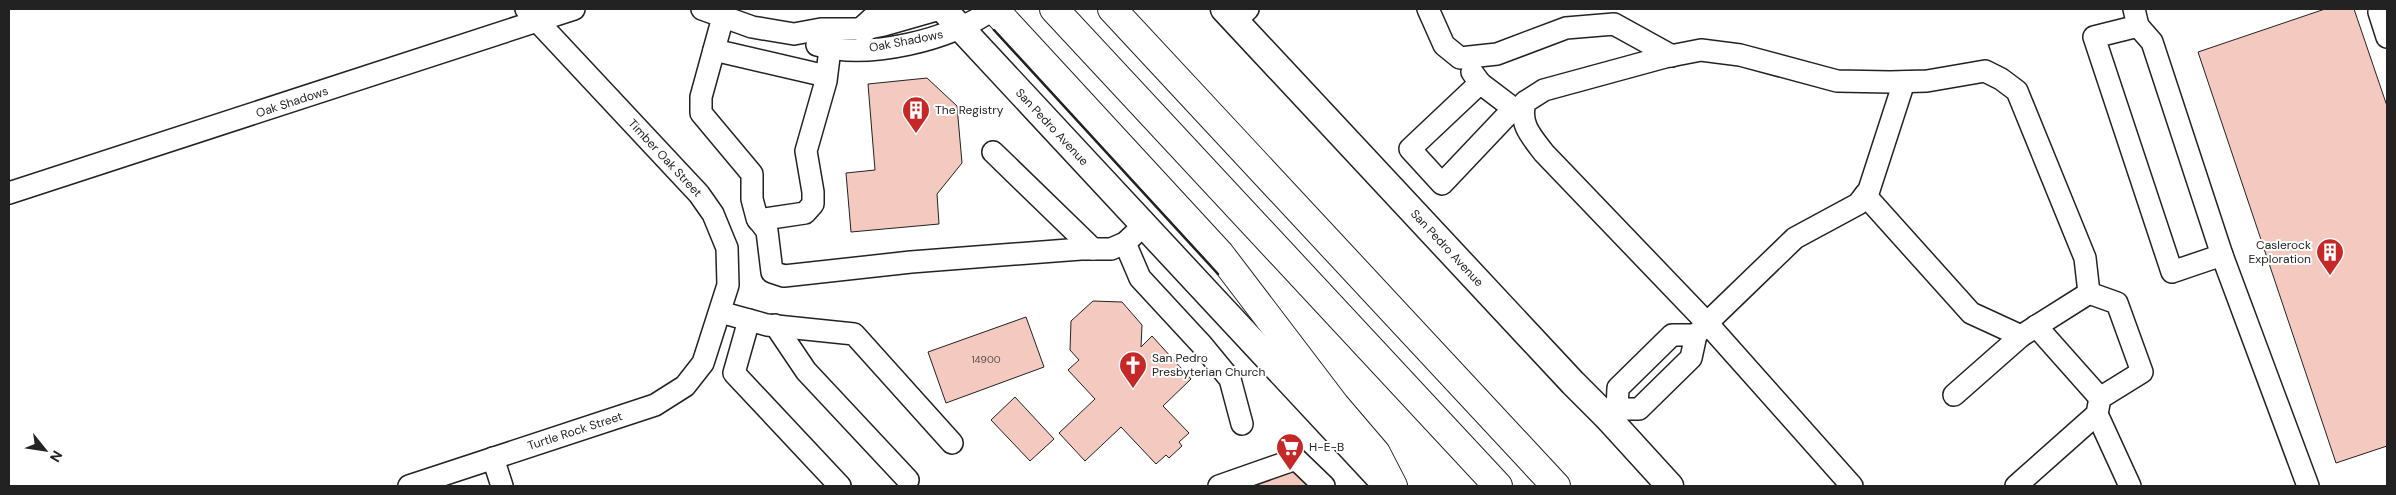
<svg xmlns="http://www.w3.org/2000/svg" width="2396" height="495" font-family="'DM Sans',sans-serif">
<style>
.building{fill:#f3c9c0;stroke:#222}
.lines{fill:none;stroke-linecap:round;stroke-linejoin:round}
.minor-casing{stroke:#222;stroke-width:24}
.major-casing{stroke:#222;stroke-width:29}
.highway-casing{stroke:#222;stroke-width:30}
.minor{stroke:#fff;stroke-width:21}
.major{stroke:#fff;stroke-width:26}
.highway{stroke:#fff;stroke-width:28}
.wall{stroke:#222;stroke-width:2.5}
.labels{text-anchor:middle;stroke-width:4;stroke-linejoin:round;paint-order:stroke}
.number-label{font-size:10px;fill:#564c4a}
.street-label{font-size:12px;fill:#222;stroke:#fff}
.poi-label{font-size:12px;fill:#222;stroke:#fff;text-anchor:start}
</style>
<rect width="100%" height="100%" fill="#fff"/>
<g class="building">
<path d="M2325,9H2354L2387,106V446L2336,463L2198,52Z"/>
<path d="M927,78L957,106L962,163L937,194L939,224L851,232L846,173L875,170L868,84Z"/>
<path d="M1093,301L1122,302L1142,325L1141,347L1152,336L1191,379L1163,406L1189,433L1179,442L1182,446L1169,458L1166,455L1156,464L1121,427L1085,461L1059,433L1095,399L1068,370L1079,360L1070,350L1071,321Z"/>
<path d="M1026,317L1044,367L946,403L928,352Z"/>
<path d="M1015,397L1054,439L1030,461L991,420Z"/>
<path d="M1296,465L1310,486H1259L1257,479Z"/>
</g>
<g class="lines">
<g class="minor-casing">
<g id="minor">
<path d="M702,9L752,27L794,34L821,29H864L884,25L940,9"/>
<path d="M1428,9L1444,45L1460,58L1497,54L1566,28L1614,24L1672,56"/>
<path d="M2134,9L2138,26L2094,37L2172,272L2222,255L2308,486"/>
<path d="M2379,12L2387,37"/>
<path d="M723,17L701,97V113L752,174V199L757,218L767,231L772,272L784,276L911,262L1081,249H1111L1125,243L1144,225"/>
<path d="M1235,21L1248,9"/>
<path d="M2138,26L2152,42L2222,255"/>
<path d="M817,45C867,60 952,40 993,9"/>
<path d="M714,50L826,76"/>
<path d="M1472,72L1480,83L1522,115"/>
<path d="M1480,83L1410,149L1442,184L1514,108"/>
<path d="M993,152L1093,249"/>
<path d="M9,193L574,9"/>
<path d="M1865,195L1971,313L2021,336L2089,293"/>
<path d="M758,220L805,213L813,204V192L806,151L826,81L830,49"/>
<path d="M1125,243L1140,278L1202,345L1230,379L1242,424"/>
<path d="M720,312L767,325L854,334L952,443"/>
<path d="M749,320L734,373L840,486"/>
<path d="M775,325L806,371L908,480"/>
<path d="M2036,326L2100,398"/>
<path d="M1954,395L2021,336"/>
<path d="M1617,409L1618,388L1672,335H1696"/>
<path d="M2097,414L2130,486"/>
<path d="M1607,417L1617,409H1639L1691,358L1696,335L1707,323L1795,238L1858,204L1869,190L1904,82"/>
<path d="M493,458L502,486"/>
<path d="M409,486L655,405L685,386L703,363L728,285L727,248L713,214L699,194L526,9"/>
<path d="M1219,486L1296,459L1324,486"/>
<path d="M1852,486L1707,323L1544,153C1531,136 1519,124 1525,102L1544,90L1665,57L1701,50L1740,55L1837,81L1890,82L1927,81L1985,71L2001,79L2017,91L2085,258L2089,293L2117,303L2142,372L2100,398L2097,414L2016,486"/>
</g>
</g>
<g class="major-casing">
<g id="major">
<path d="M943,9L1387,486"/>
<path d="M1224,9L1573,383L1607,417L1670,486"/>
<path d="M864,29L886,9"/>
</g>
</g>
<g class="highway-casing">
<g id="highway">
<path d="M994,9L1220,254L1335,405L1376,453L1393,486"/>
<path d="M1054,9L1498,486"/>
<path d="M1112,9L1556,486"/>
</g>
</g>
<use href="#minor" class="minor"/>
<use href="#major" class="major"/>
<use href="#highway" class="highway"/>
<path class="wall" d="M994,30L1218,274"/>
</g>
<defs>
<g id="building-pin" transform="scale(1.4375)"><path d="M0 17L-7.5 6A9.5 9.5 0 1 1 7.5 6Z" fill="#c62828" stroke="#fff"/><path d="M-4-6H4V6H1V3H-1V6H-4ZM-2.5-4.3h1.7v1.8h-1.7ZM.8-4.3h1.7v1.8H.8ZM-2.5-1h1.7V.8h-1.7ZM.8-1h1.7V.8H.8Z" fill="#fff"/></g>
<g id="church-pin" transform="scale(1.4375)"><path d="M0 17L-7.5 6A9.5 9.5 0 1 1 7.5 6Z" fill="#c62828" stroke="#fff"/><path d="M-1.2-6h2.4v3.5h3.3v2.4h-3.3V6h-2.4V-.1h-3.3v-2.4h3.3Z" fill="#fff"/></g>
<g id="supermarket-pin" transform="scale(1.4375)"><path d="M0 17L-7.5 6A9.5 9.5 0 1 1 7.5 6Z" fill="#c62828" stroke="#fff"/><path d="M-6-5.5h2.5l.6 2H6L4.5 2H-2.5L-4.4-4H-6ZM-1.5 3.2a1.3 1.3 0 1 0 .1 0ZM3 3.2a1.3 1.3 0 1 0 .1 0Z" fill="#fff"/></g>
</defs>
<g fill-rule="evenodd">
<use href="#building-pin" x="916" y="110"/>
<use href="#building-pin" x="2330" y="252"/>
<use href="#church-pin" x="1133" y="365"/>
<use href="#supermarket-pin" x="1290" y="447"/>
</g>
<g class="labels">
<g class="number-label">
<text x="986" y="363">14900</text>
</g>
<g class="street-label">
<text transform="translate(906 41) rotate(-11)" y="4">Oak Shadows</text>
<text transform="translate(292 102) rotate(-18)" y="4">Oak Shadows</text>
<text transform="translate(1052 127) rotate(47)" y="4">San Pedro Avenue</text>
<text transform="translate(665 158) rotate(47)" y="4">Timber Oak Street</text>
<text transform="translate(1447 248) rotate(47)" y="4">San Pedro Avenue</text>
<text transform="translate(575 431) rotate(-18)" y="4">Turtle Rock Street</text>
</g>
<g class="poi-label">
<text x="935" y="114">The Registry</text>
<text x="2311" y="249" text-anchor="end">Caslerock<tspan x="2311" dy="14">Exploration</tspan></text>
<text x="1152" y="362">San Pedro<tspan x="1152" dy="14">Presbyterian Church</tspan></text>
<text x="1309" y="451">H-E-B</text>
</g>
</g>
<rect width="2396" height="495" fill="none" stroke="#222222" stroke-width="20"/>
<g transform="translate(45 450) rotate(120)" stroke="#ffffff" stroke-width="4" paint-order="stroke">
<path d="M0-4L9 19L0 12L-9 19Z" fill="#222222"/>
<text y="-8" font-size="14" font-weight="bold" text-anchor="middle" fill="#222222">N</text>
</g>
</svg>
